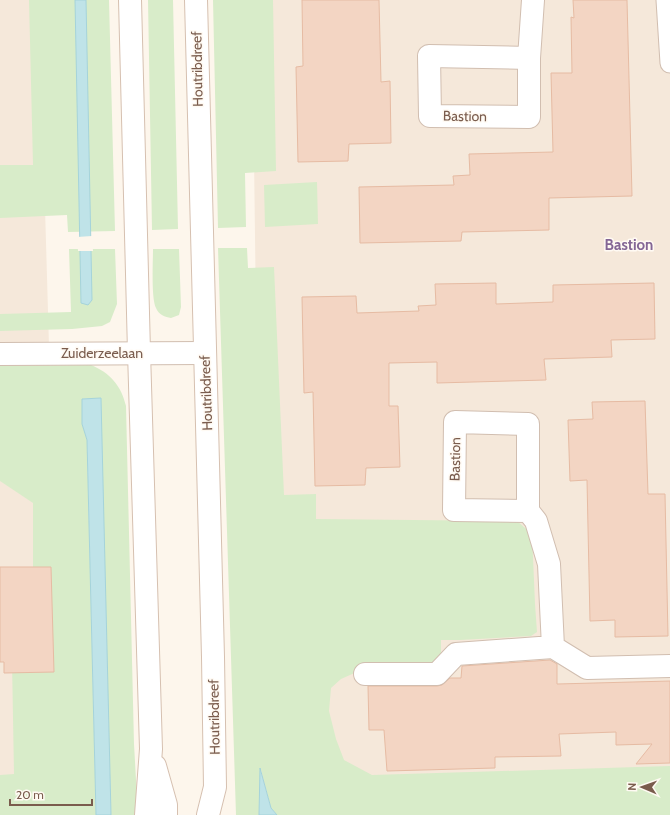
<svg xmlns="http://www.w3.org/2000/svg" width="670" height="815" viewBox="0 0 670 815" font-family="Cabin,sans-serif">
<rect width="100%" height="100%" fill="#fdf6ec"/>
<path fill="#f5e8da" d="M 0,0 L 39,0 L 62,796 L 0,797 Z
M 252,0 L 670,0 L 670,782 L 262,787 Z"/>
<path fill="#d8ecc9" d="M 29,0 L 109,0 L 115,231 L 68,232 L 67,215 L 0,218 L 0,165 L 33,165 Z
M 148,0 L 173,0 L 178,229 L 152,230 Z
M 213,0 L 273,0 L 276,171 L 245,173 L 246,227 L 218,228 Z
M 317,182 L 318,224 L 265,227 L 264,185 Z
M 218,248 L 247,248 L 248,268 L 274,267 L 284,495 L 316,494 L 316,519 L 517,521 L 532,534 L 535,604 L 537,632 L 531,636 L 460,640 L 441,640 L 441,666 L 368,667 L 341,679 L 331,688 L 329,711 L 336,739 L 344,760 L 372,775 L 670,766 L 670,815 L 277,815 L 271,808 L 261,770 L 259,815 L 236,815 Z
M 69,249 L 115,249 L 117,304 L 110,322 L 102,326 L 72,329 L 0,331 L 0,314 L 71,312 Z
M 153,249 L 179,249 L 181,307 L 179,315 L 171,318 C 165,317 159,315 156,308 C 151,298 153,262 153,249 Z
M 91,365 C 110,373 121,385 126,406 L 134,744 L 138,815 L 111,815 L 100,398 L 82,399 L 82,424 L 87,440 L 96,815 L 0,815 L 0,775 L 14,774 L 12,661 L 33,657 L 33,503 L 0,481 L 0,366 Z"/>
<path fill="#bfe3e8" stroke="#a5d3da" d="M 75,0 L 86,0 L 92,300 L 88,305 L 81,303 Z
M 101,398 L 111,815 L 96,815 L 87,440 L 82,424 L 82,399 Z
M 260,768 L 271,808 L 277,815 L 259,815 Z"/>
<path fill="#fdf6ec" d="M 92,236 L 93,251 L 78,251 L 77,237 Z"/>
<path fill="#f3d5c3" stroke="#e6bba3" d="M 302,0 L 379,0 L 381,82 L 390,81 L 391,143 L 349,144 L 348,161 L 298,162 L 296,67 L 303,66 Z
M 573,0 L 627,0 L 632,196 L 549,198 L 549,230 L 462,232 L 461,241 L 360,243 L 359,187 L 454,185 L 453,176 L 470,175 L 469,154 L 553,152 L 551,73 L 572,73 L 571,17 L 574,18 Z
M 496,283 L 496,304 L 553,302 L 553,285 L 654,283 L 655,339 L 611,340 L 612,357 L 544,359 L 546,380 L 437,383 L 437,362 L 389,363 L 389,406 L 398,406 L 400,467 L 366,468 L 365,485 L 315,486 L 313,392 L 304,393 L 302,297 L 356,296 L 357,313 L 419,311 L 418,306 L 436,305 L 435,284 Z
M 645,401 L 648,494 L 665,494 L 668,636 L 615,637 L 615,620 L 590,621 L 587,480 L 570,481 L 568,420 L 593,419 L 592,402 Z
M 0,567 L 51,567 L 54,672 L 4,673 L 4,662 L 0,662 Z
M 550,660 L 557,664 L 557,684 L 670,681 L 670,763 L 636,764 L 652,744 L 616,745 L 616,732 L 559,734 L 561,756 L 495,757 L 495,768 L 387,771 L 384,730 L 369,730 L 368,686 L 437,686 L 442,685 L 450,678 L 461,678 L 462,666 Z"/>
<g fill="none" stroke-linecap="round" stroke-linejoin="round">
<defs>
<path id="pedestrian" d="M 666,0 L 670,63"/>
<path id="minor" d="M 529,58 L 429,56 L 430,116 L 529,117 L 529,58 L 533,0
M 0,354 L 205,353
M 528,511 L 528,424 L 455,422 L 454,510 L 528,511 L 536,521 L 549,564 L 553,647
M 365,674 L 437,674 L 456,654 L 553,647 L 587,668 L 670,666"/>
<path id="secondary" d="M 130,0 L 139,352 L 151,749 L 146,815
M 196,0 L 213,657 L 215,787 L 208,815
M 155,766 L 166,805 L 166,815"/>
</defs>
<use href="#pedestrian" stroke="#d1beb0" stroke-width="21"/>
<use href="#minor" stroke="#d1beb0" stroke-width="24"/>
<use href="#secondary" stroke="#d6c0b0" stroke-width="24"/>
<use href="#pedestrian" stroke="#fff" stroke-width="19"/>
<use href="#minor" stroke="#fff" stroke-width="22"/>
<use href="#secondary" stroke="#fff" stroke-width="22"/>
</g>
<g text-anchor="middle" stroke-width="3" stroke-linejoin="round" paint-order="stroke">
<g font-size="14" fill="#7a5c4d" stroke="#fffaf3">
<text transform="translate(197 69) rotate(-91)" y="5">Houtribdreef</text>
<text transform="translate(465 116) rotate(1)" y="5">Bastion</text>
<text x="102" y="358">Zuiderzeelaan</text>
<text transform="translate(206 393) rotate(-92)" y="5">Houtribdreef</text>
<text transform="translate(455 459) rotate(-89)" y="5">Bastion</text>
<text transform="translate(214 717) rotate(-91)" y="5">Houtribdreef</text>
</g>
<g font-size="15" font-weight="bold" fill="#846695" stroke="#fffaf3">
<text x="629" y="250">Bastion</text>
</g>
</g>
<g transform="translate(642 787) rotate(272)" stroke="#fffaf3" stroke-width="3" paint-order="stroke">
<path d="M0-3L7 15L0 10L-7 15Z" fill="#7a5c4d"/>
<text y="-6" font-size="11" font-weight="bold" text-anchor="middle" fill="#7a5c4d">N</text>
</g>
<path d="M10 799v6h82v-6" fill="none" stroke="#7a5c4d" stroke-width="2"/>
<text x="16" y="799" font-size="12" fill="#7a5c4d" stroke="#fffaf3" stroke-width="3" paint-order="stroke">20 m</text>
</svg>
